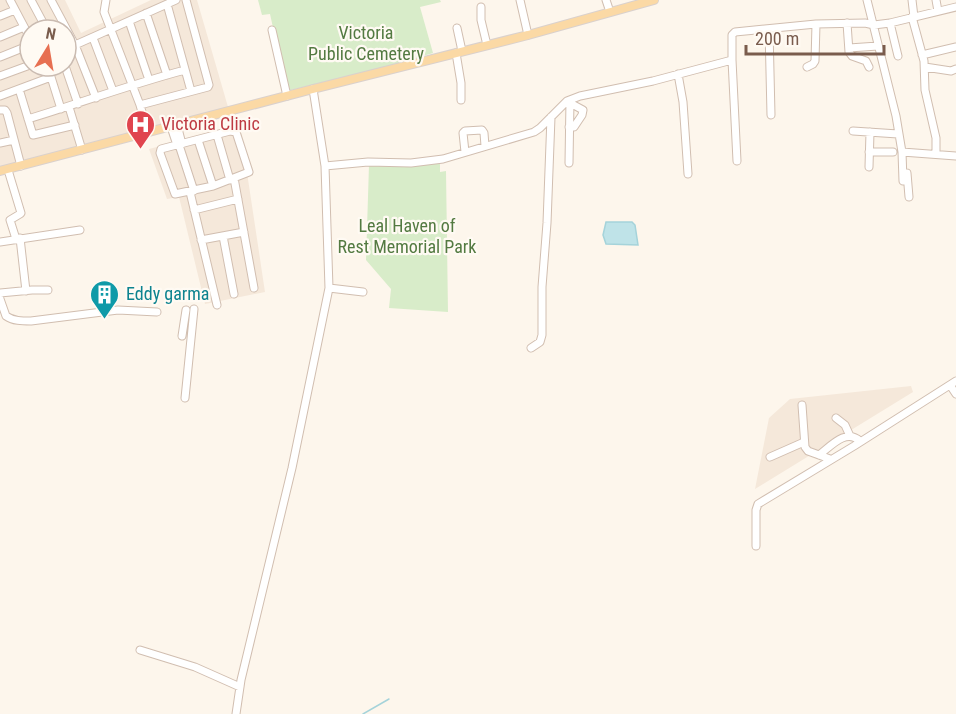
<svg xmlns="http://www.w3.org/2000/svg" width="956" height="714" viewBox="0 0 956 714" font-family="'Roboto Condensed',sans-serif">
<rect width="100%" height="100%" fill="#fdf6ec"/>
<path fill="#f5e8da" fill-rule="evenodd" d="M 0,0 L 65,0 L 81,33 L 151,0 L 197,0 L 228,107 L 0,167 ZM 30,30 L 66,30 L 66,66 L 30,66 Z
M 240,126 L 265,292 L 205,304 L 179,197 L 167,199 L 149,149 L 172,143 L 170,132 L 183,140 Z
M 911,386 L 913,392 L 755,489 L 769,418 L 790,399 Z"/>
<path fill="#d8ecc9" d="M 258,0 L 440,0 L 441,2 L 420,7 L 433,53 L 400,63 L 287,91 L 270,14 L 262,15 Z
M 440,161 L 440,172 L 446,171 L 448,312 L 389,308 L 391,289 L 366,260 L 369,165 Z"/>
<path fill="#bfe3e8" stroke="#a5d3da" stroke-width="1.5" d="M 606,222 L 632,222 L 635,225 L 638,245 L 606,244 L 603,235 Z"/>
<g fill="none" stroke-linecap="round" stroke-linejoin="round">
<path stroke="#a5d3da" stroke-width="1.5" d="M 363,714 L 389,699"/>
<defs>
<path id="minor" d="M 10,0 L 30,38
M 31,0 L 47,30
M 51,0 L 75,45 L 96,98
M 106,0 L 104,12 L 140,105 L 148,133
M 520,0 L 528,35
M 606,0 L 610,12
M 867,0 L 896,116 L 902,152 L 903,181
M 912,0 L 914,17
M 936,0 L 938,11
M 167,4 L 191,91
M 481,7 L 481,20 L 487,45
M 146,13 L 167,75
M 0,16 L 15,10
M 912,17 L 924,61 L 925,90 L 936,138 L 936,154
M 129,21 L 149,80
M 847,23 L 849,52 L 852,56 L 866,61 L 869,67
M 890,23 L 898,56
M 457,28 L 462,51
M 769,29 L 771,115
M 272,30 L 287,96
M 0,37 L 24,27
M 93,38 L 113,91
M 75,45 L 176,0
M 849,48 L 878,46
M 456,53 L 461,83 L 461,100
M 922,55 L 956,47
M 0,57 L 30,45
M 732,60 L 737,161
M 45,66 L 51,77 L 61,109
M 65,66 L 78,104
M 807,67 L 813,64 L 815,61 L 816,24
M 925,67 L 951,71 L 956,69
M 678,74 L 683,102 L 688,174
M 0,76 L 30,65
M 19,89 L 33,135 L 75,125
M 0,96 L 51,77
M 140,105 L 208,87 L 209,85 L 186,0
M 69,107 L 82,150
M 0,110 L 5,110 L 7,113 L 21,166
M 28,119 C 80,103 132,84 185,70
M 177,125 L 182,144
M 171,127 L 177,145
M 569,127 L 574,127 L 582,115 L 583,110 L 570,103
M 230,131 L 236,132 L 249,172 L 213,186 L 175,194 L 160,153 L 161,149 Z
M 853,131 L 898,134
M 217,135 L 230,180
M 198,140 L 213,186
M 0,143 L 14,140
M 179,145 L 194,191
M 465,152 L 463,133 L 465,131 L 482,130 L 484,133 L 485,146
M 869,152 L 893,152
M 902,152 L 956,156
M 569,163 L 570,100
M 325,166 L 368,162 L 411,163 L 443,159 L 534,132 L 540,128 L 567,101 L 580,96 L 653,81 L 732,60 L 732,35 L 735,32 L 816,24 L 865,23 L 874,25 L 890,23 L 956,7
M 869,167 L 870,132
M 8,170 L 21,213 L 20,214 L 10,220 L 16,239
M 907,173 L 909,197
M 234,178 L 254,288
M 190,192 L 217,305
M 194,210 L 238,199
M 223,236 L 234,294
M 20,238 L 26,291
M 201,240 L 244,232
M 0,242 L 80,230
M 329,288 L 363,292
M 0,293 L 32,290 L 48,290
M 0,299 L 6,316 C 13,321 22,321 31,321 L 118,310 L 157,312
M 182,336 L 186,310
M 531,348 L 540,342 L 542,335 L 542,287 L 547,223 L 551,117
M 950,385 L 956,394
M 185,398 L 194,309
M 802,405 L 805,447 L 808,451 L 830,459
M 836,418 L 845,425 L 850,436
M 819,455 C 831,446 846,428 860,441
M 770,457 L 804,442
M 756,546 L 756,510 L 758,504 L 854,446 L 956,381
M 140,650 L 195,667 L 240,687
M 236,714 L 241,680 L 292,468 L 329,288 L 325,166 L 313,89"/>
<path id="major" d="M 0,171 L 313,89 L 528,35 L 654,0"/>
</defs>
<use href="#minor" stroke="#d1beb0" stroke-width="9"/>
<use href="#major" stroke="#dad1cd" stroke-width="10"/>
<use href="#minor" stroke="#fff" stroke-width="7"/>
<use href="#major" stroke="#fbd9a5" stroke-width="8"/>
</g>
<defs>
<symbol id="hospital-pin" viewBox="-11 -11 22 30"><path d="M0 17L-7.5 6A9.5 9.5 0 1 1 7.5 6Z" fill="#e0444e" stroke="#fffaf3"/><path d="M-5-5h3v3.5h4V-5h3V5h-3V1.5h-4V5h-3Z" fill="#fff"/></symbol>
<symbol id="building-pin" viewBox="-11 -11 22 30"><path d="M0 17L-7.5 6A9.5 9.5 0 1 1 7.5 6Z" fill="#0f9aa8" stroke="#fffaf3"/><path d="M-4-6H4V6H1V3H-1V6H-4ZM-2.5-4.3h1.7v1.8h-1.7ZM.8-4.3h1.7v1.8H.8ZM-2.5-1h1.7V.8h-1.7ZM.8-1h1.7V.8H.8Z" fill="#fff"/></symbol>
</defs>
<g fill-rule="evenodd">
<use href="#hospital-pin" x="124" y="108" width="33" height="45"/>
<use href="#building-pin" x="88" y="278" width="33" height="45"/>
</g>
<g text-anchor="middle" stroke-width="4.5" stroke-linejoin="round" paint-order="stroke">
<g font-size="18" fill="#537a41" stroke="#fffaf3">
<text x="366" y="39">Victoria<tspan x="366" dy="21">Public Cemetery</tspan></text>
<text x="407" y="232">Leal Haven of<tspan x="407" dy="21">Rest Memorial Park</tspan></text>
</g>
<g font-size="18" fill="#be3a42" stroke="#fffaf3" text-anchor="start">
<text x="161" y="130">Victoria Clinic</text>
</g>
<g font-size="18" fill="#0d838f" stroke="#fffaf3" text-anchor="start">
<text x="126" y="300">Eddy garma</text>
</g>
</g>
<g transform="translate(48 48) rotate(11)"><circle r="28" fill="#fffaf3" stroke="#cabbb1" stroke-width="1.5"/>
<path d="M0-4.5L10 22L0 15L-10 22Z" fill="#e76f51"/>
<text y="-9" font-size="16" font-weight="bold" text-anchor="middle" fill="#7a5c4d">N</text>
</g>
<path d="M746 45v9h138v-9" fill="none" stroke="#7a5c4d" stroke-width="3"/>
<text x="755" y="45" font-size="18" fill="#7a5c4d" stroke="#fffaf3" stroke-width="4.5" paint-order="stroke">200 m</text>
</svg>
